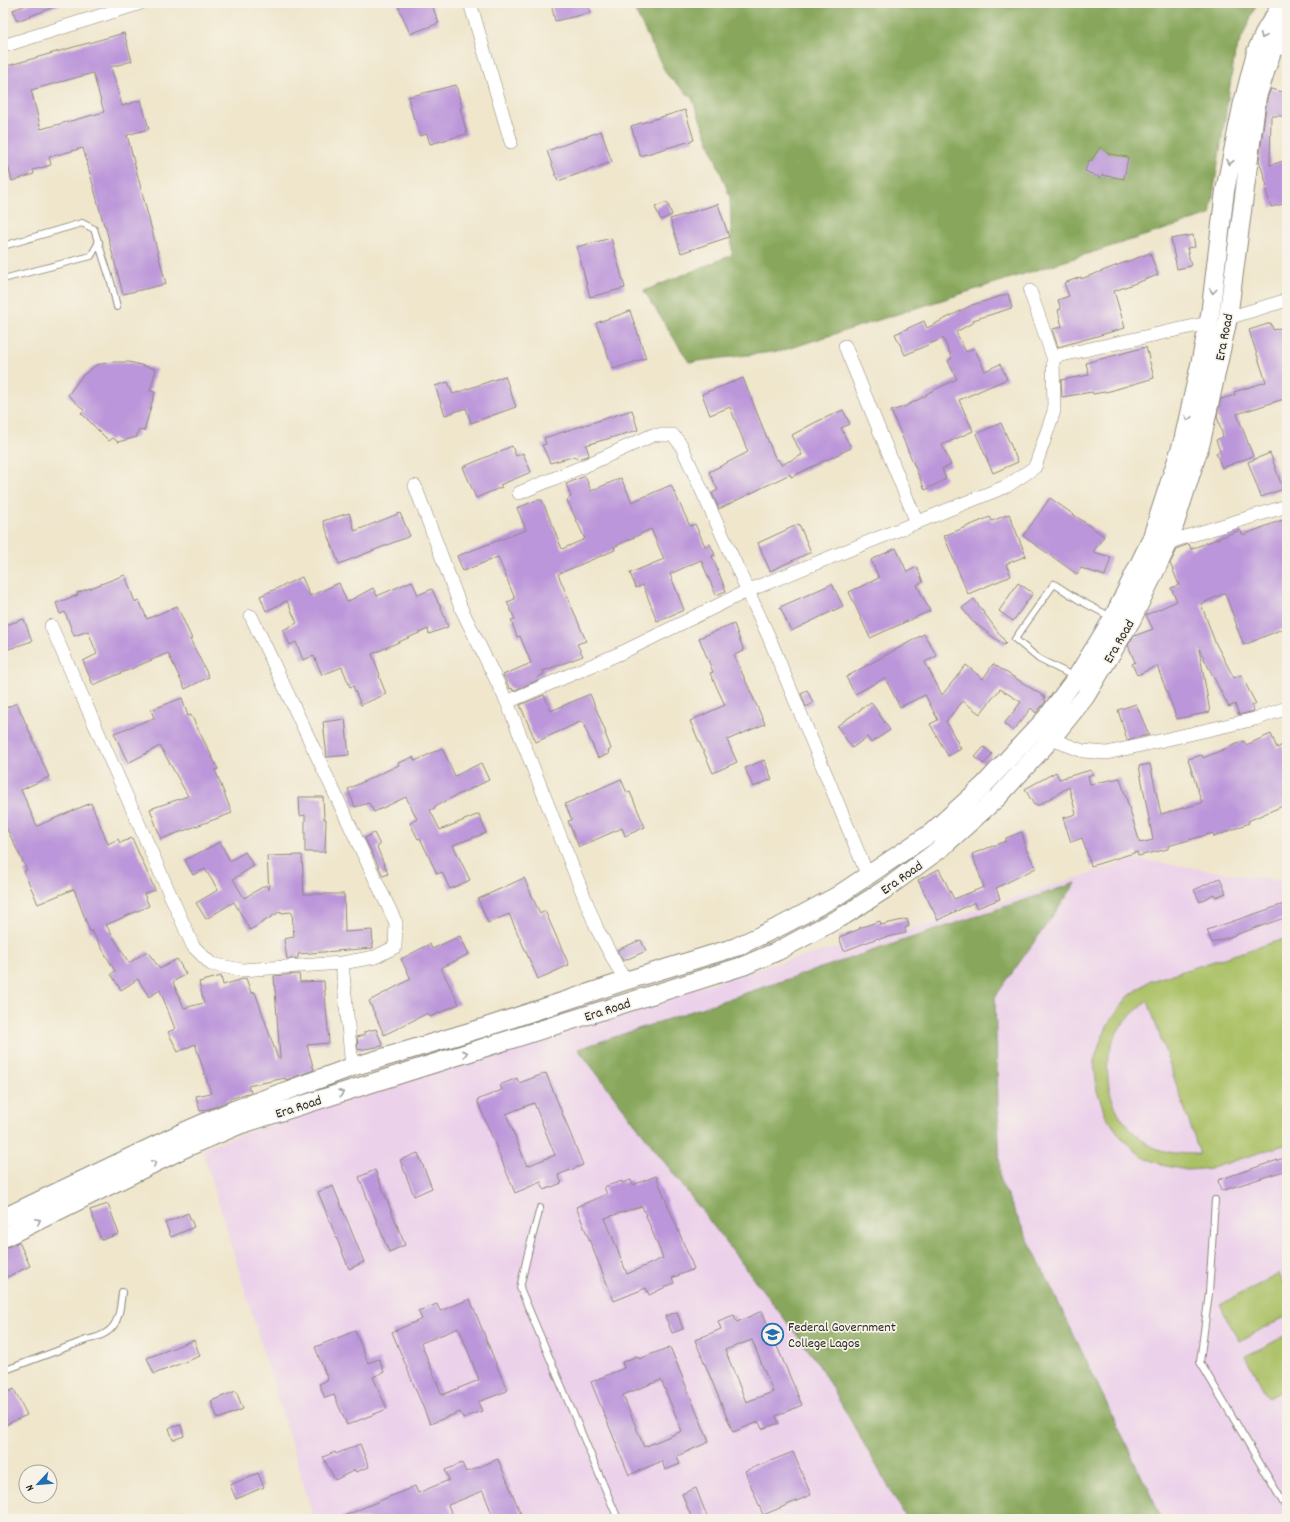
<svg xmlns="http://www.w3.org/2000/svg" width="1290" height="1522" viewBox="0 0 1290 1522" font-family="Dekko,sans-serif">
<rect width="100%" height="100%" fill="#f7f3e8"/>
<filter id="ink" filterUnits="userSpaceOnUse"><feTurbulence type="fractalNoise" baseFrequency=".025" numOctaves="2"/><feDisplacementMap in="SourceGraphic" scale="8" xChannelSelector="R" yChannelSelector="G"/><feConvolveMatrix kernelMatrix="1 2 1 2 8 2 1 2 1" color-interpolation-filters="sRGB"/></filter>
<filter id="wash" filterUnits="userSpaceOnUse"><feTurbulence type="fractalNoise" baseFrequency=".012" numOctaves="4" result="noise"/><feDisplacementMap in="SourceGraphic" scale="16" xChannelSelector="R" yChannelSelector="G"/><feGaussianBlur stdDeviation="0.9" result="paint"/><feColorMatrix in="noise" values="0 0 0 0 0 0 0 0 0 0 0 0 0 0 0 0 0 1.4 0 .05"/><feComposite in="paint" operator="in"/></filter>
<g filter="url(#wash)">
<rect width="100%" height="100%" fill="#efe6cc"/>
<path fill="#ecd1ea" d="M 1135,859 L 1287,882 L 1287,1519 L 314,1519 L 202,1148 L 339,1101 L 770,965 L 938,922 Z"/>
<path fill="#abc166" stroke="#6b7648" fill-rule="evenodd" d="M 1287,938 L 1287,1144 L 1212,1168 L 1187,1170 L 1162,1165 L 1140,1155 L 1121,1137 L 1106,1116 L 1097,1091 L 1094,1061 L 1101,1040 L 1111,1019 L 1128,997 L 1148,982 ZM 1148,1001 L 1200,1154 C 1186,1154 1171,1154 1158,1149 C 1147,1146 1132,1132 1125,1123 C 1104,1096 1101,1054 1121,1026 C 1129,1016 1138,1008 1148,1001 Z
M 1279,1274 L 1287,1290 L 1287,1316 L 1239,1341 L 1220,1305 Z
M 1287,1335 L 1287,1388 L 1268,1398 L 1246,1356 Z"/>
<path fill="#88a75b" stroke="#5a6943" d="M 631,3 L 1257,3 L 1235,53 L 1210,215 L 781,351 L 689,362 L 644,291 L 732,255 L 730,197 L 692,98 L 667,75 Z
M 1076,883 L 995,997 L 1000,1181 L 1162,1519 L 907,1519 L 816,1360 L 578,1049 Z"/>
<g id="blocks">
<path fill="#bc96da" fill-rule="evenodd" d="M 31,3 L 62,3 L 62,4 L 17,21 L 13,10 Z
M 397,3 L 431,3 L 439,23 L 410,34 Z
M 551,3 L 588,3 L 590,13 L 555,21 Z
M 124,33 L 132,61 L 111,67 L 122,106 L 141,100 L 149,129 L 127,135 L 166,284 L 123,294 L 105,225 L 104,225 L 83,148 L 49,157 L 51,165 L 33,170 L 34,174 L 12,181 L 8,166 L 3,168 L 3,67 ZM 93,73 L 104,112 L 41,129 L 31,90 Z
M 456,85 L 462,108 L 460,108 L 467,134 L 430,144 L 427,134 L 420,136 L 415,119 L 414,120 L 408,97 Z
M 1271,89 L 1287,93 L 1287,116 L 1271,116 L 1270,165 L 1287,160 L 1287,203 L 1271,207 L 1265,187 L 1267,186 L 1259,160 L 1267,99 Z
M 685,110 L 694,140 L 640,156 L 631,126 Z
M 601,131 L 612,162 L 558,181 L 547,151 Z
M 1100,147 L 1109,154 L 1128,157 L 1124,179 L 1102,175 L 1101,178 L 1085,171 L 1089,160 L 1091,161 Z
M 667,202 L 672,215 L 661,220 L 655,207 Z
M 718,204 L 729,237 L 681,253 L 670,219 Z
M 1193,235 L 1195,247 L 1187,248 L 1191,266 L 1177,269 L 1171,239 Z
M 611,238 L 625,288 L 590,297 L 577,247 Z
M 1150,253 L 1158,275 L 1114,291 L 1125,328 L 1058,347 L 1052,329 L 1062,327 L 1058,310 L 1061,309 L 1058,300 L 1069,296 L 1064,283 L 1081,277 L 1081,279 Z
M 1008,294 L 1012,308 L 973,320 L 974,322 L 956,332 L 966,352 L 974,348 L 985,371 L 1000,364 L 1007,379 L 959,400 L 973,431 L 942,445 L 951,465 L 942,469 L 946,479 L 925,490 L 891,411 L 904,407 L 927,395 L 926,394 L 957,379 L 948,361 L 952,358 L 943,338 L 905,355 L 895,334 L 924,321 L 927,328 L 972,305 Z
M 630,311 L 646,358 L 613,369 L 596,323 Z
M 1271,323 L 1273,330 L 1287,326 L 1287,398 L 1237,414 L 1253,456 L 1222,468 L 1216,453 L 1220,451 L 1216,440 L 1223,437 L 1217,416 L 1221,399 L 1235,395 L 1234,392 L 1266,382 L 1249,330 Z
M 1146,347 L 1154,378 L 1110,391 L 1093,394 L 1092,392 L 1062,397 L 1061,380 L 1089,375 L 1086,363 Z
M 113,362 L 129,362 L 156,369 L 150,391 L 155,392 L 144,431 L 138,430 L 137,437 L 118,442 L 113,438 L 109,441 L 81,413 L 84,410 L 68,395 L 82,376 L 96,365 Z
M 505,376 L 516,407 L 471,423 L 466,408 L 445,415 L 435,386 L 448,382 L 453,394 Z
M 743,378 L 771,448 L 776,460 L 778,459 L 781,465 L 802,455 L 792,435 L 816,422 L 843,410 L 850,424 L 841,428 L 851,448 L 791,477 L 790,474 L 719,509 L 712,493 L 718,490 L 709,472 L 748,452 L 730,407 L 710,415 L 702,394 Z
M 632,410 L 638,430 L 586,445 L 589,455 L 588,456 L 577,459 L 576,456 L 550,463 L 542,445 L 546,444 L 544,438 Z
M 1001,423 L 1018,462 L 993,473 L 976,434 Z
M 512,446 L 516,456 L 523,453 L 531,472 L 500,485 L 502,487 L 476,498 L 463,467 Z
M 1270,453 L 1283,489 L 1261,497 L 1248,462 Z
M 585,476 L 591,491 L 621,478 L 632,502 L 671,485 L 690,526 L 695,524 L 705,546 L 710,544 L 715,555 L 712,556 L 726,591 L 716,595 L 701,560 L 670,574 L 684,610 L 657,621 L 643,585 L 636,588 L 630,573 L 664,559 L 651,529 L 614,547 L 615,550 L 558,574 L 586,641 L 577,644 L 583,656 L 543,671 L 544,674 L 537,678 L 538,680 L 513,691 L 512,688 L 510,689 L 503,675 L 531,663 L 520,636 L 517,637 L 511,620 L 515,619 L 507,602 L 515,599 L 498,557 L 463,571 L 457,556 L 526,530 L 517,508 L 537,500 L 542,500 L 562,549 L 585,539 L 567,500 L 571,497 L 566,484 Z
M 1050,498 L 1104,536 L 1093,552 L 1111,557 L 1105,576 L 1081,568 L 1077,574 L 1023,536 Z
M 349,513 L 355,531 L 400,513 L 410,536 L 339,564 L 323,521 Z
M 1009,514 L 1026,556 L 1006,564 L 1011,576 L 968,594 L 944,536 L 990,517 L 992,521 Z
M 1282,520 L 1282,522 L 1287,520 L 1287,627 L 1244,645 L 1236,626 L 1237,626 L 1225,593 L 1201,604 L 1215,642 L 1234,678 L 1241,675 L 1256,704 L 1252,705 L 1254,711 L 1239,715 L 1235,704 L 1229,707 L 1199,649 L 1210,712 L 1177,719 L 1157,666 L 1137,675 L 1132,664 L 1135,662 L 1128,645 L 1134,636 L 1153,629 L 1146,615 L 1177,601 L 1171,588 L 1179,585 L 1170,563 L 1178,548 L 1189,544 L 1191,549 L 1240,530 L 1243,535 Z
M 799,524 L 811,552 L 770,571 L 758,543 Z
M 896,548 L 907,572 L 917,567 L 923,582 L 917,585 L 930,611 L 870,638 L 849,592 L 879,578 L 871,560 Z
M 125,575 L 135,602 L 139,600 L 147,619 L 177,606 L 192,639 L 190,639 L 209,677 L 185,689 L 168,653 L 93,685 L 83,661 L 97,654 L 88,631 L 74,636 L 65,612 L 60,614 L 56,603 L 78,595 L 77,593 Z
M 302,577 L 310,596 L 339,583 L 347,602 L 373,588 L 377,596 L 412,581 L 418,595 L 432,589 L 439,605 L 440,605 L 448,627 L 429,634 L 428,629 L 372,654 L 380,675 L 379,676 L 386,694 L 361,705 L 353,686 L 350,687 L 342,667 L 322,675 L 314,656 L 303,660 L 296,642 L 290,645 L 283,630 L 297,623 L 287,601 L 266,611 L 260,596 Z
M 1018,583 L 1033,593 L 1013,621 L 999,611 Z
M 832,584 L 843,606 L 791,631 L 780,607 Z
M 974,599 L 1006,643 L 1004,645 L 972,621 L 962,608 Z
M 24,619 L 32,641 L 3,651 L 3,626 Z
M 734,624 L 744,651 L 734,655 L 765,724 L 727,740 L 737,762 L 713,773 L 690,721 L 725,705 L 710,673 L 713,672 L 699,638 Z
M 924,634 L 937,656 L 925,662 L 942,695 L 966,665 L 983,679 L 993,664 L 1045,697 L 1044,699 L 1046,701 L 1036,713 L 1031,708 L 1013,731 L 1004,724 L 1021,702 L 1000,689 L 980,714 L 963,701 L 946,721 L 961,749 L 948,756 L 930,724 L 938,720 L 925,695 L 900,707 L 885,678 L 855,694 L 846,677 Z
M 807,690 L 813,703 L 806,707 L 801,693 Z
M 590,694 L 606,733 L 605,733 L 611,749 L 608,751 L 609,754 L 598,758 L 582,721 L 536,742 L 520,705 L 544,695 L 551,711 Z
M 182,698 L 188,716 L 191,715 L 218,769 L 215,770 L 232,813 L 161,839 L 150,809 L 188,796 L 160,746 L 128,763 L 114,733 L 154,718 L 151,710 Z
M 871,702 L 890,730 L 871,743 L 867,737 L 852,748 L 837,726 Z
M 17,703 L 49,777 L 21,790 L 37,826 L 91,803 L 108,844 L 118,839 L 120,843 L 132,838 L 155,890 L 144,894 L 149,906 L 106,925 L 129,963 L 147,951 L 160,969 L 177,959 L 186,974 L 173,982 L 184,1008 L 204,1003 L 199,982 L 221,976 L 223,985 L 246,978 L 251,993 L 255,992 L 278,1059 L 280,1058 L 274,976 L 299,974 L 300,982 L 324,981 L 329,1043 L 307,1045 L 314,1070 L 286,1080 L 285,1078 L 248,1086 L 251,1092 L 229,1099 L 230,1100 L 212,1108 L 200,1111 L 196,1096 L 211,1093 L 195,1044 L 178,1052 L 168,1032 L 175,1029 L 160,990 L 149,997 L 138,979 L 121,990 L 111,974 L 115,971 L 92,931 L 90,932 L 74,889 L 38,904 L 24,871 L 27,870 L 3,821 L 3,709 Z
M 1136,704 L 1149,735 L 1127,740 L 1118,710 Z
M 345,719 L 349,755 L 327,757 L 323,722 Z
M 1271,734 L 1277,748 L 1282,745 L 1287,758 L 1287,804 L 1248,821 L 1249,823 L 1214,837 L 1213,833 L 1168,846 L 1168,849 L 1138,856 L 1137,852 L 1091,866 L 1082,838 L 1071,842 L 1063,818 L 1076,814 L 1069,787 L 1039,805 L 1034,805 L 1025,789 L 1056,772 L 1059,779 L 1091,770 L 1093,774 L 1088,776 L 1090,784 L 1120,778 L 1140,843 L 1153,840 L 1139,766 L 1150,764 L 1161,814 L 1202,803 L 1188,759 L 1202,755 L 1203,758 L 1244,741 L 1246,745 Z
M 984,747 L 992,754 L 984,764 L 975,757 Z
M 442,748 L 455,776 L 481,763 L 489,780 L 435,806 L 435,808 L 430,810 L 440,830 L 479,814 L 486,833 L 453,845 L 470,880 L 450,889 L 442,872 L 437,874 L 420,838 L 418,839 L 410,823 L 417,819 L 406,797 L 374,812 L 369,803 L 355,807 L 348,789 L 399,765 L 398,763 L 413,757 L 415,761 Z
M 764,760 L 772,779 L 753,787 L 745,768 Z
M 621,779 L 627,793 L 630,792 L 645,827 L 625,836 L 622,828 L 579,847 L 568,821 L 572,820 L 565,804 Z
M 299,797 L 323,797 L 324,819 L 326,819 L 325,852 L 305,852 L 305,815 L 300,816 Z
M 1022,832 L 1026,849 L 1036,868 L 996,888 L 1000,899 L 977,908 L 975,902 L 938,920 L 918,880 L 939,869 L 954,899 L 984,887 L 972,854 L 1006,841 L 1006,838 Z
M 374,833 L 380,845 L 377,847 L 388,874 L 383,876 L 365,838 Z
M 220,842 L 230,861 L 245,852 L 254,866 L 233,879 L 244,898 L 266,885 L 269,890 L 267,856 L 302,855 L 304,894 L 344,894 L 345,932 L 372,930 L 373,948 L 298,954 L 298,958 L 287,959 L 284,939 L 294,937 L 292,912 L 281,913 L 281,911 L 250,930 L 234,902 L 206,919 L 196,903 L 218,890 L 205,869 L 193,875 L 185,860 Z
M 524,878 L 540,914 L 545,911 L 569,965 L 538,979 L 509,914 L 488,923 L 478,899 Z
M 1220,878 L 1226,893 L 1216,897 L 1214,894 L 1200,902 L 1194,890 Z
M 1287,903 L 1287,917 L 1212,943 L 1207,930 Z
M 907,919 L 909,926 L 905,928 L 906,933 L 879,939 L 878,938 L 844,951 L 839,937 L 860,929 L 859,928 L 880,921 L 881,925 Z
M 460,936 L 469,954 L 441,968 L 459,1004 L 430,1017 L 428,1013 L 384,1035 L 369,1001 L 411,979 L 401,959 L 430,944 L 432,949 Z
M 641,940 L 646,951 L 623,961 L 617,950 Z
M 376,1029 L 383,1046 L 358,1050 L 357,1037 L 364,1035 L 364,1032 Z
M 546,1073 L 583,1165 L 558,1175 L 562,1183 L 544,1190 L 541,1182 L 515,1193 L 477,1100 L 502,1090 L 500,1085 L 517,1078 L 519,1083 ZM 534,1103 L 555,1155 L 527,1166 L 506,1114 Z
M 418,1153 L 432,1188 L 414,1196 L 400,1160 Z
M 1287,1157 L 1287,1170 L 1221,1191 L 1218,1180 Z
M 375,1170 L 405,1245 L 389,1252 L 359,1177 Z
M 656,1176 L 694,1269 L 672,1278 L 674,1283 L 649,1295 L 646,1288 L 614,1301 L 576,1207 L 607,1194 L 604,1187 L 622,1181 L 622,1183 L 631,1180 L 633,1185 ZM 642,1206 L 663,1258 L 627,1274 L 605,1218 Z
M 333,1186 L 364,1262 L 349,1269 L 318,1192 Z
M 108,1204 L 119,1234 L 101,1240 L 90,1210 Z
M 188,1213 L 194,1227 L 171,1237 L 165,1223 Z
M 19,1242 L 30,1266 L 3,1279 L 3,1249 Z
M 470,1299 L 507,1391 L 478,1402 L 482,1411 L 463,1418 L 460,1412 L 430,1424 L 392,1332 L 422,1319 L 418,1311 L 437,1304 L 440,1311 ZM 459,1328 L 479,1380 L 442,1395 L 421,1343 Z
M 762,1311 L 802,1405 L 776,1416 L 779,1423 L 762,1429 L 759,1422 L 733,1432 L 695,1340 L 721,1329 L 718,1321 L 734,1315 L 737,1322 ZM 752,1340 L 773,1392 L 746,1402 L 725,1350 Z
M 677,1312 L 683,1329 L 672,1333 L 665,1316 Z
M 355,1331 L 368,1363 L 379,1359 L 384,1372 L 373,1377 L 387,1409 L 347,1425 L 334,1395 L 325,1398 L 319,1384 L 328,1380 L 315,1347 Z
M 194,1340 L 200,1356 L 154,1374 L 147,1358 Z
M 670,1347 L 709,1442 L 677,1456 L 680,1464 L 665,1470 L 662,1461 L 629,1475 L 591,1382 L 624,1368 L 622,1362 L 638,1356 L 639,1359 ZM 661,1380 L 682,1431 L 644,1447 L 623,1395 Z
M 14,1389 L 27,1415 L 3,1426 L 3,1395 Z
M 236,1391 L 243,1409 L 218,1419 L 211,1401 Z
M 181,1425 L 184,1436 L 173,1440 L 169,1428 Z
M 360,1444 L 369,1467 L 356,1472 L 355,1470 L 335,1480 L 323,1457 L 335,1452 L 336,1454 Z
M 793,1452 L 811,1495 L 763,1515 L 745,1471 Z
M 498,1459 L 523,1519 L 494,1519 L 483,1491 L 448,1505 L 454,1519 L 337,1519 L 415,1486 L 418,1493 L 449,1480 L 445,1470 L 462,1463 L 466,1472 Z
M 258,1473 L 264,1487 L 236,1499 L 230,1485 Z
M 696,1488 L 708,1519 L 692,1519 L 682,1494 Z"/>
</g>
</g>
<g filter="url(#ink)">
<use href="#blocks" fill-opacity="0" stroke="#8d887c" stroke-width="1"/>
<g fill="none" stroke-linecap="round" stroke-linejoin="round">
<defs>
<path id="service" d="M 3,246 L 82,223 L 94,229 L 111,282 L 117,307
M 3,279 L 91,256 L 99,242
M 1075,677 L 1039,659 L 1015,639 L 1054,584 L 1079,600 L 1111,617
M 1215,1200 L 1209,1293 L 1200,1362 L 1287,1509
M 540,1208 L 528,1253 L 520,1288 L 618,1519
M 3,1371 L 86,1340 C 117,1334 119,1320 122,1292"/>
<path id="minor" d="M 470,3 L 511,142
M 1274,45 L 1287,50
M 3,46 L 141,3
M 1030,291 L 1053,357
M 1228,318 L 1287,300
M 845,346 L 917,523
M 415,486 L 461,608 L 507,702 L 597,929 L 625,981
M 519,493 L 589,464 L 653,435 L 673,435 L 681,445 L 768,635 L 868,876
M 1169,542 L 1287,506
M 51,626 L 193,946 L 211,964 L 242,970 L 342,963 L 375,957 L 395,947 L 396,923 L 251,616
M 507,702 L 623,652 L 747,591 L 1007,486 L 1035,467 L 1054,411 L 1053,357 L 1208,323
M 1051,739 L 1083,751 L 1107,753 L 1255,719 L 1287,708
M 342,963 L 352,1067"/>
<path id="secondary" d="M 3,1218 L 181,1133 L 234,1110 L 352,1067 L 486,1027 L 625,981 L 736,947 L 783,925 L 837,896 L 931,833 L 983,786 L 1047,717 L 1076,678 L 1113,618 L 1151,540 L 1183,441 L 1201,360 L 1210,315 L 1225,191 L 1242,107 L 1256,52 L 1267,28 L 1283,3
M 3,1238 L 185,1148 L 239,1125 L 743,966 L 778,951 L 845,915 L 884,890 L 940,849 L 998,797 L 1051,739 L 1085,697 L 1132,619 L 1169,542 L 1201,442 L 1228,318 L 1257,97 L 1274,45 L 1287,22"/>
</defs>
<use href="#service" stroke="#8d887c" stroke-width="8"/>
<use href="#minor" stroke="#8d887c" stroke-width="14"/>
<use href="#secondary" stroke="#8d887c" stroke-width="20"/>
<use href="#service" stroke="#fff" stroke-width="6"/>
<use href="#minor" stroke="#fff" stroke-width="13"/>
<use href="#secondary" stroke="#fff" stroke-width="18"/>
</g>
<defs><path id="oneway-chevron" d="M-2-3.5L2.5 0L-2 3.5" fill="none" stroke-width="1.6" stroke-linecap="round" stroke-linejoin="round"/></defs>
<g stroke="#a0a0a0">
<use href="#oneway-chevron" transform="translate(1263 36) rotate(115)"/>
<use href="#oneway-chevron" transform="translate(1230 162) rotate(101)"/>
<use href="#oneway-chevron" transform="translate(1213 291) rotate(97)"/>
<use href="#oneway-chevron" transform="translate(1188 418) rotate(103)"/>
<use href="#oneway-chevron" transform="translate(465 1053) rotate(-18)"/>
<use href="#oneway-chevron" transform="translate(341 1093) rotate(-18)"/>
<use href="#oneway-chevron" transform="translate(154 1163) rotate(-26)"/>
<use href="#oneway-chevron" transform="translate(38 1221) rotate(-26)"/>
</g>
</g>
<defs>
<symbol id="school-ring" viewBox="-11 -11 22 22"><circle r="9.5" fill="#f7f3e8" stroke="#1f6fb2" stroke-width="1.5"/><path d="M0-5L7-2L0 1L-7-2ZM-4 1L0 2.5L4 1V4Q0 6-4 4Z" fill="#1f6fb2"/></symbol>
</defs>
<g fill-rule="evenodd">
<use href="#school-ring" x="760" y="1322" width="25" height="25"/>
</g>
<g text-anchor="middle" stroke-width="3.5" stroke-linejoin="round" paint-order="stroke">
<g font-size="14" fill="#2b2b2b" stroke="#f7f3e8">
<text transform="translate(1223 337) rotate(-79)" y="5">Era Road</text>
<text transform="translate(1118 641) rotate(-60)" y="5">Era Road</text>
<text transform="translate(901 877) rotate(-35)" y="5">Era Road</text>
<text transform="translate(607 1009) rotate(-18)" y="5">Era Road</text>
<text transform="translate(298 1106) rotate(-18)" y="5">Era Road</text>
</g>
<g font-size="14" fill="#2b2b2b" stroke="#f7f3e8" text-anchor="start">
<text x="788" y="1331">Federal Government<tspan x="788" dy="16">College Lagos</tspan></text>
</g>
</g>
<rect width="1290" height="1522" fill="none" stroke="#f7f3e8" stroke-width="16"/>
<g transform="translate(38 1484) rotate(244)"><circle r="19" fill="#f7f3e8" stroke="#a5a39c"/>
<path d="M0-3L7 15L0 10L-7 15Z" fill="#1f6fb2"/>
<text y="-6" font-size="11" font-weight="bold" text-anchor="middle" fill="#2b2b2b">N</text>
</g>
</svg>
